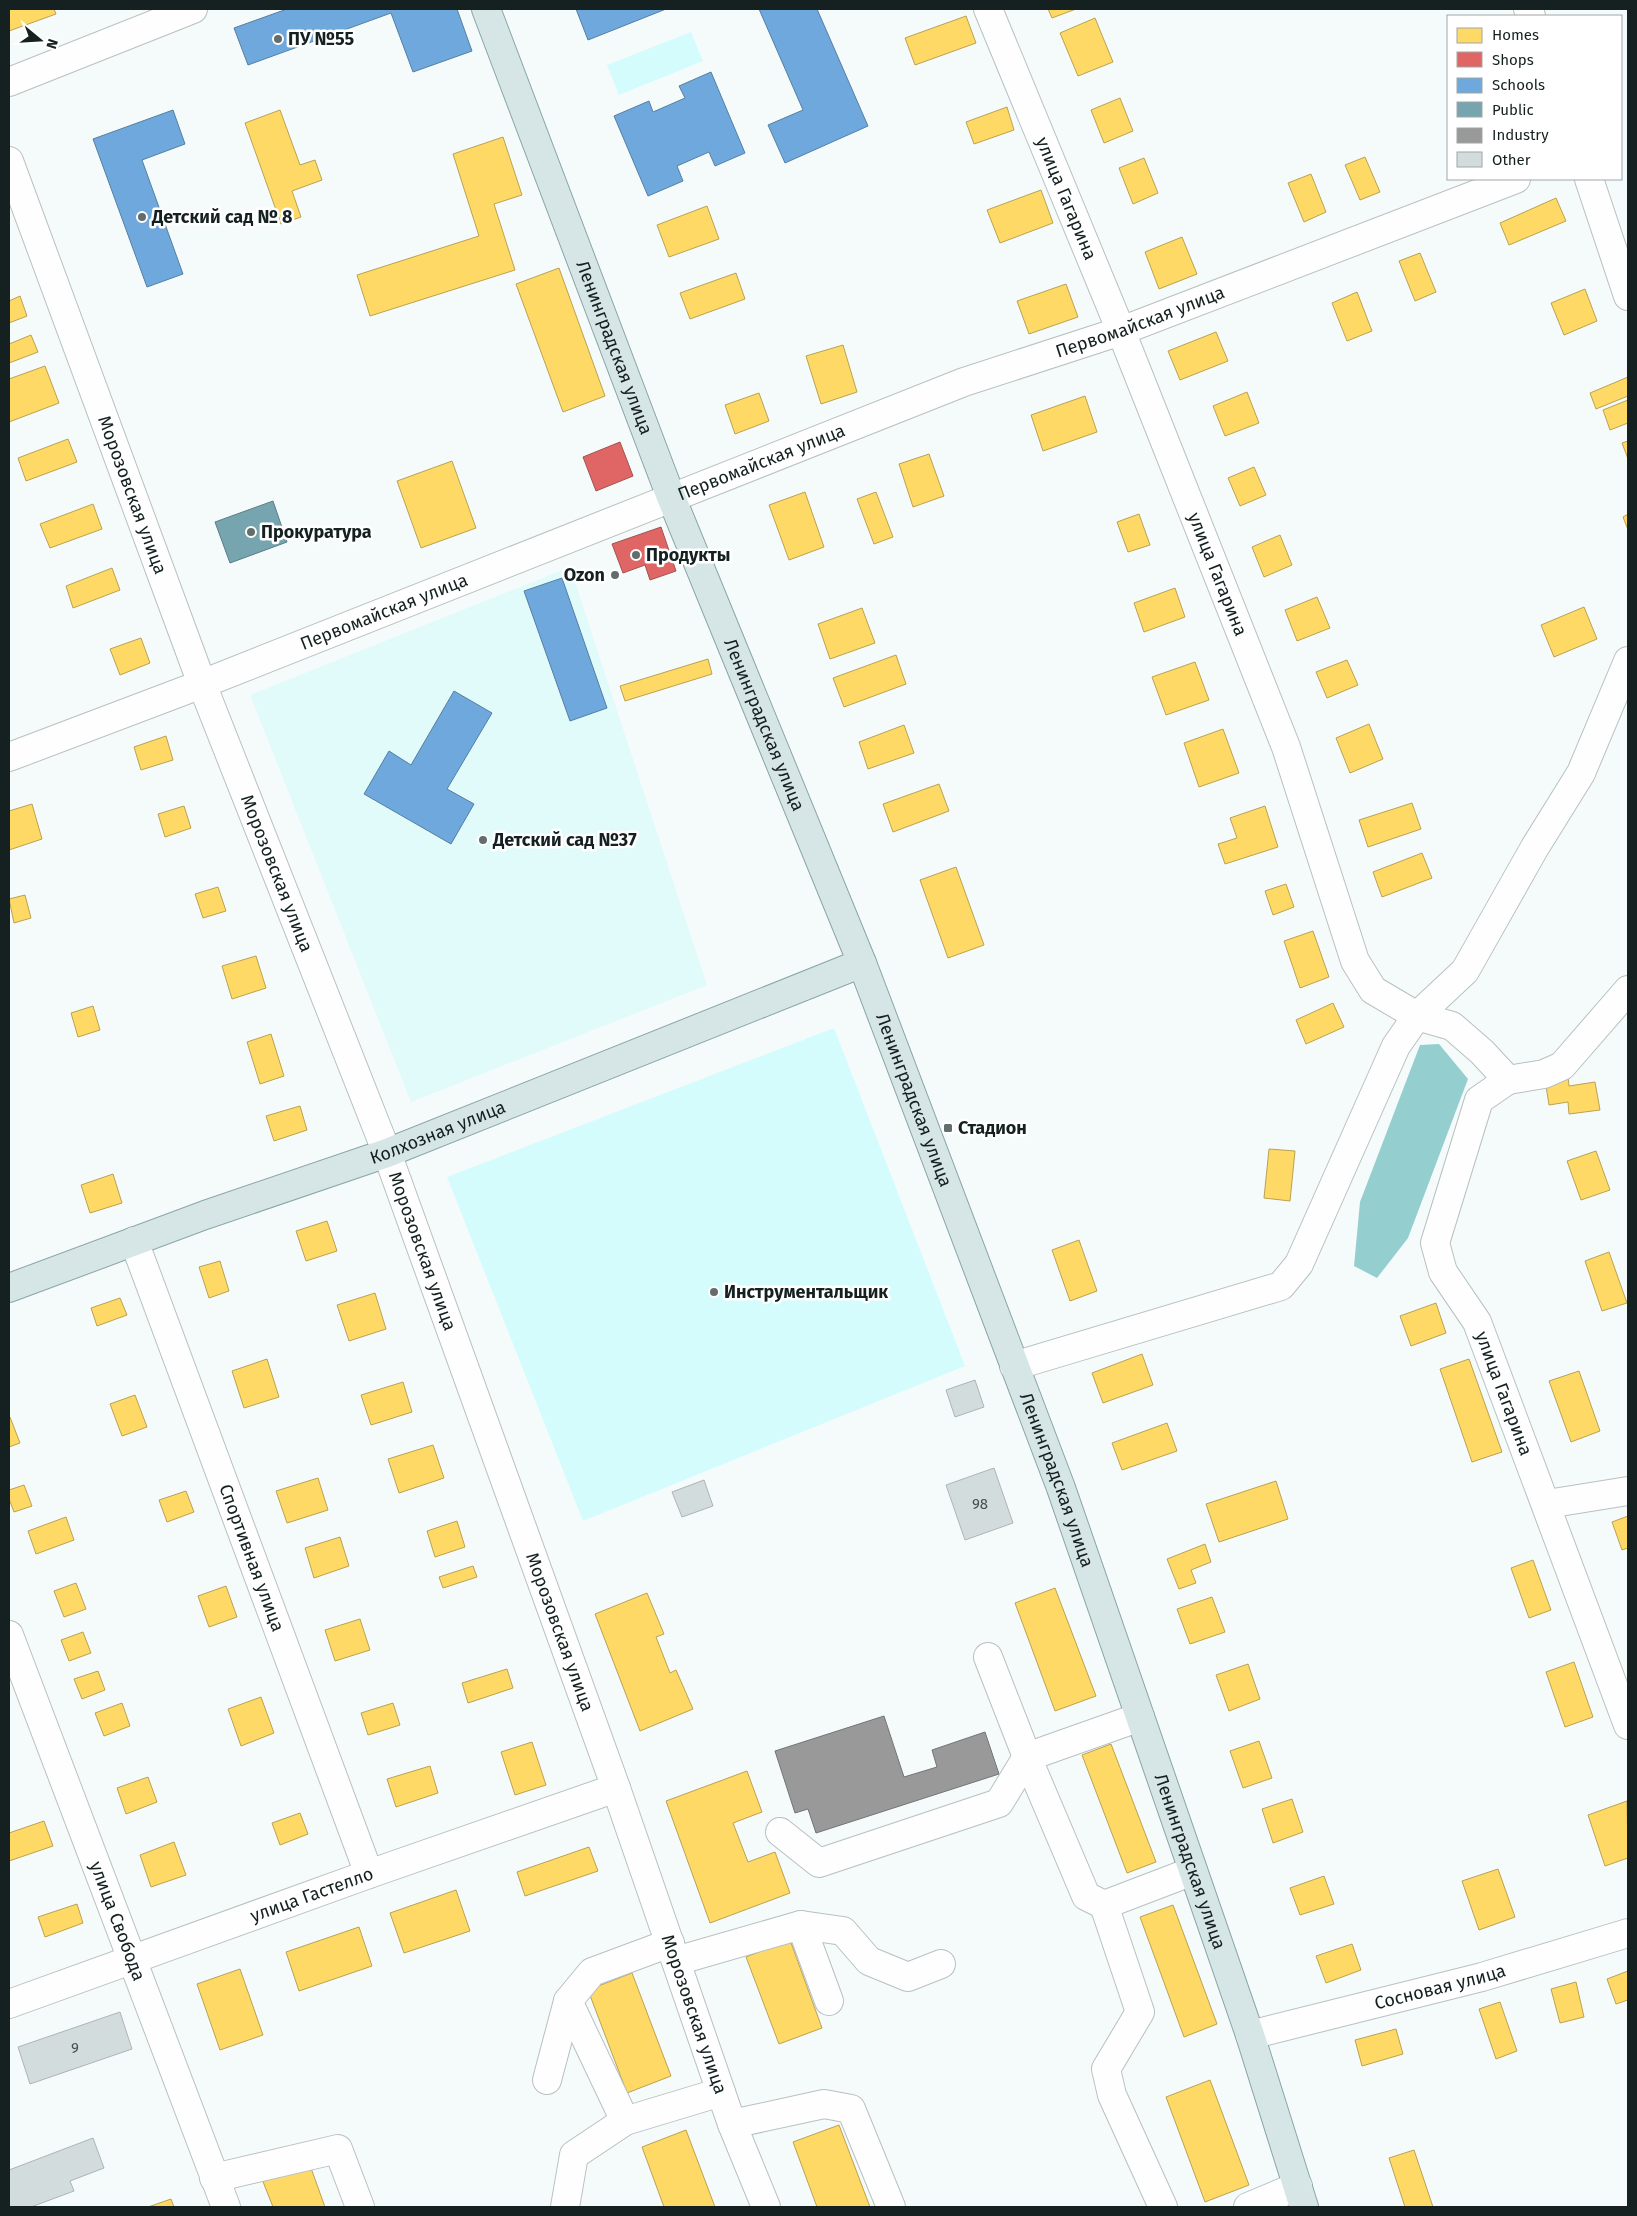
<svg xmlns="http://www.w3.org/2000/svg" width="1637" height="2216" viewBox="0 0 1637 2216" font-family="'Fira Sans',sans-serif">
<rect width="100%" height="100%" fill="#f5fbfb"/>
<path fill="#e1fafa" d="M 570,567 L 707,985 L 411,1102 L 250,695 Z"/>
<path fill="#d4fcfc" d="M 691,32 L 703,61 L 619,95 L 607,65 Z
M 834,1028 L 965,1366 L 583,1521 L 447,1177 Z"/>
<path fill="#94cece" d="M 1439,1044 L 1468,1079 L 1408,1238 L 1377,1278 L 1354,1266 L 1360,1202 L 1420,1045 Z"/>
<path fill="#ffd966" stroke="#b9a251" d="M 9,9 L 54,9 L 56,14 L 9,31 Z
M 1048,9 L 1076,9 L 1052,18 Z
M 966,16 L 976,43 L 915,65 L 905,38 Z
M 1095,18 L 1113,62 L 1078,76 L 1060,33 Z
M 1120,98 L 1133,131 L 1104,143 L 1091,110 Z
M 1007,107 L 1014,130 L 974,144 L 966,122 Z
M 280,110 L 300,165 L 315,160 L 322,180 L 292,191 L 301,217 L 281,224 L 245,123 Z
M 503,137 L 522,195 L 494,204 L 515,270 L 370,316 L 357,275 L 479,236 L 453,154 Z
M 1365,157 L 1380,192 L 1360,200 L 1345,165 Z
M 1144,158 L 1158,193 L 1133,204 L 1119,168 Z
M 1311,174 L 1326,212 L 1304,222 L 1288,183 Z
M 1041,190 L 1053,223 L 1000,243 L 987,210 Z
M 1556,198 L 1566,221 L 1509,245 L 1500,223 Z
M 707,206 L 719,239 L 669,257 L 657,225 Z
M 1182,237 L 1197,274 L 1159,289 L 1145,252 Z
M 1420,253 L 1436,292 L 1415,301 L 1399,261 Z
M 559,268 L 605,396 L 563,412 L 516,284 Z
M 736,273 L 745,299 L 690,319 L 680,293 Z
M 1066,284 L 1078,317 L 1029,334 L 1017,301 Z
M 1585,289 L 1597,321 L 1564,335 L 1551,303 Z
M 1357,292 L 1372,331 L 1347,341 L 1332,303 Z
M 20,296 L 27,316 L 9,323 L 9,301 Z
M 1216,332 L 1228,361 L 1180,380 L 1168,351 Z
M 31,335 L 38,352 L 9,363 L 9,344 Z
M 843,345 L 857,392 L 821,404 L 806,356 Z
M 45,366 L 59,403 L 9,422 L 9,379 Z
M 1628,377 L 1628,396 L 1596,409 L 1590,393 Z
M 1247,392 L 1259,423 L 1225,436 L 1213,406 Z
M 759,393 L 769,421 L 735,434 L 725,405 Z
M 1085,396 L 1097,432 L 1043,451 L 1031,415 Z
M 1628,400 L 1628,423 L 1610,430 L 1603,410 Z
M 68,439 L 77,462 L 26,481 L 18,458 Z
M 1628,441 L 1628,459 L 1622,443 Z
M 929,454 L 944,496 L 913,507 L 899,464 Z
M 452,461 L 476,528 L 421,548 L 397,481 Z
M 1254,467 L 1266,495 L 1240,506 L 1228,478 Z
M 805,492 L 824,547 L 789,560 L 769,505 Z
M 876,492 L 893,537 L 874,544 L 857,499 Z
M 93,504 L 102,529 L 50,548 L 40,524 Z
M 1139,514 L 1150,545 L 1128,552 L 1117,522 Z
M 1628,514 L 1628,530 L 1623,517 Z
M 1280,535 L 1292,565 L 1264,577 L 1252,547 Z
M 112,568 L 120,590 L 73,608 L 66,586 Z
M 1175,588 L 1185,617 L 1144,632 L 1134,603 Z
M 1317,597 L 1330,628 L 1297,641 L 1285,610 Z
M 1584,607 L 1597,639 L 1554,657 L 1541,625 Z
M 862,608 L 875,643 L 830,659 L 818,624 Z
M 141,638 L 150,663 L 120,675 L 110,649 Z
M 896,655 L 906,684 L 844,707 L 833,678 Z
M 708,659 L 712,674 L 625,701 L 620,686 Z
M 1347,660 L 1358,685 L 1327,698 L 1316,672 Z
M 1195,662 L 1209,700 L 1166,715 L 1152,677 Z
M 1369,724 L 1383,759 L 1350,773 L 1336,738 Z
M 904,725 L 914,753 L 868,769 L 859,742 Z
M 1223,729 L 1239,773 L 1199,787 L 1184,743 Z
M 166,736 L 173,760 L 141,770 L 134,747 Z
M 939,784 L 949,811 L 893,832 L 883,804 Z
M 1412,803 L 1421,829 L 1368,847 L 1359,820 Z
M 32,804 L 42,839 L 9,850 L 9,811 Z
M 184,806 L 191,828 L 165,837 L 158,814 Z
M 1265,806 L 1278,847 L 1225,864 L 1218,844 L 1237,838 L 1230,818 Z
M 1422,853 L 1432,878 L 1382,897 L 1373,872 Z
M 956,867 L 984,945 L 948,958 L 920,880 Z
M 1286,884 L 1294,907 L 1273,915 L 1265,891 Z
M 218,887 L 226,911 L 203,918 L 195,894 Z
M 25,895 L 31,918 L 14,923 L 9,899 Z
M 1313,931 L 1329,977 L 1300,988 L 1284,941 Z
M 256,956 L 266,988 L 232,999 L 222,966 Z
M 1333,1003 L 1344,1027 L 1306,1044 L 1296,1020 Z
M 93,1006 L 100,1030 L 78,1037 L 71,1013 Z
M 271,1034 L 284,1076 L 260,1084 L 247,1042 Z
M 1568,1076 L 1569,1086 L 1595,1082 L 1600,1110 L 1569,1114 L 1568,1102 L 1549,1105 L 1545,1080 Z
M 300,1106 L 307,1130 L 274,1141 L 266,1116 Z
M 1269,1149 L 1295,1151 L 1290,1201 L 1264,1198 Z
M 1596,1151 L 1610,1190 L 1581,1200 L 1567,1161 Z
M 113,1174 L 122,1203 L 90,1213 L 81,1185 Z
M 327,1221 L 337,1251 L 306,1261 L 296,1231 Z
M 1079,1240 L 1097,1291 L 1070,1301 L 1052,1250 Z
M 1609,1252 L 1627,1303 L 1602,1311 L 1585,1261 Z
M 220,1261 L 229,1291 L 209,1298 L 199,1267 Z
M 375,1293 L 386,1329 L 349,1341 L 337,1305 Z
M 120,1298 L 127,1315 L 97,1326 L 91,1308 Z
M 1436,1303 L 1446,1333 L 1411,1346 L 1400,1316 Z
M 1142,1354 L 1153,1385 L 1103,1403 L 1092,1373 Z
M 267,1359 L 279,1397 L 244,1408 L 232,1371 Z
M 1469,1359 L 1502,1452 L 1472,1462 L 1440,1369 Z
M 1579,1371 L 1600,1431 L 1571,1442 L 1549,1381 Z
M 403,1382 L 412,1412 L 371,1425 L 361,1395 Z
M 135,1395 L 147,1427 L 122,1436 L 110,1404 Z
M 10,1417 L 20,1443 L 9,1447 L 9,1418 Z
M 1167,1423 L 1177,1451 L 1122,1470 L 1112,1443 Z
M 433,1445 L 444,1478 L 399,1493 L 388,1459 Z
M 318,1478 L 328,1510 L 287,1523 L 276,1491 Z
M 1276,1481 L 1288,1519 L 1219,1542 L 1206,1504 Z
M 24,1485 L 32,1506 L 14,1512 L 9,1499 L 9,1490 Z
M 186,1491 L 194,1512 L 167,1522 L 159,1500 Z
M 1628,1516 L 1628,1548 L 1622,1550 L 1612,1522 Z
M 66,1517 L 74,1540 L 36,1554 L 28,1531 Z
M 457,1521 L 465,1547 L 435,1557 L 427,1531 Z
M 340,1537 L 349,1566 L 314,1578 L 305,1548 Z
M 1205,1544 L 1211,1562 L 1191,1570 L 1196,1583 L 1179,1589 L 1167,1559 Z
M 1533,1560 L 1551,1610 L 1529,1618 L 1511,1568 Z
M 473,1566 L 477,1577 L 443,1588 L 439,1577 Z
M 76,1583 L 86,1609 L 64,1617 L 54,1591 Z
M 226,1586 L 237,1617 L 209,1627 L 198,1596 Z
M 1055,1588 L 1096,1696 L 1055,1711 L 1015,1603 Z
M 647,1593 L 664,1634 L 656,1637 L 670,1673 L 676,1670 L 693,1709 L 640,1731 L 595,1614 Z
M 1212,1597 L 1225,1632 L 1190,1644 L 1177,1609 Z
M 360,1619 L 370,1650 L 335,1661 L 325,1630 Z
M 83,1632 L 91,1653 L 69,1661 L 61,1640 Z
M 1574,1662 L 1593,1717 L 1565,1727 L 1546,1672 Z
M 1248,1664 L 1260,1699 L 1229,1711 L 1216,1675 Z
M 507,1669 L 513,1688 L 468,1703 L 462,1683 Z
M 98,1671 L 105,1690 L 82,1699 L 74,1679 Z
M 261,1697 L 274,1733 L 241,1746 L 228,1709 Z
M 122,1703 L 130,1726 L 104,1736 L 95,1713 Z
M 393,1703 L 400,1725 L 368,1735 L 361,1713 Z
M 1259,1741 L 1272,1778 L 1243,1788 L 1230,1751 Z
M 532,1742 L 546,1785 L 515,1795 L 501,1752 Z
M 1111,1744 L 1156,1862 L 1127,1873 L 1082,1755 Z
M 430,1766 L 438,1793 L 396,1807 L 387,1779 Z
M 747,1771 L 762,1812 L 733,1823 L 748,1862 L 775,1852 L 790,1893 L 710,1923 L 666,1801 Z
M 148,1777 L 157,1802 L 126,1814 L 117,1788 Z
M 1292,1799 L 1303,1832 L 1273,1843 L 1262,1809 Z
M 1627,1801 L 1628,1858 L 1605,1866 L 1588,1815 Z
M 300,1813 L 308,1834 L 280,1845 L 272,1823 Z
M 44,1821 L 53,1846 L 9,1861 L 9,1833 Z
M 174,1842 L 186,1875 L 151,1887 L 140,1855 Z
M 589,1847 L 598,1871 L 525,1896 L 517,1872 Z
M 1498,1869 L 1515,1917 L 1479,1930 L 1462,1881 Z
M 1324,1876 L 1334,1904 L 1300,1915 L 1290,1888 Z
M 456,1890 L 470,1931 L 404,1953 L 390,1913 Z
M 77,1904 L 83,1923 L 45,1937 L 38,1917 Z
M 1173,1905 L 1217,2024 L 1184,2037 L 1140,1917 Z
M 359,1927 L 372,1966 L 299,1991 L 286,1952 Z
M 790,1940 L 822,2028 L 779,2044 L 746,1957 Z
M 1352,1944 L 1361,1970 L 1326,1983 L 1316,1956 Z
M 240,1969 L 263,2035 L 220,2050 L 197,1984 Z
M 1628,1971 L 1628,2000 L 1616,2004 L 1607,1979 Z
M 632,1973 L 671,2076 L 627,2093 L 588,1990 Z
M 1576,1982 L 1584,2017 L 1560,2023 L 1551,1989 Z
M 1500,2002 L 1517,2051 L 1496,2059 L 1479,2009 Z
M 1396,2029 L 1403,2054 L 1362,2066 L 1355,2040 Z
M 1210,2080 L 1249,2185 L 1205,2202 L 1166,2097 Z
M 839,2125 L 870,2207 L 817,2207 L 793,2142 Z
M 686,2130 L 715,2207 L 664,2207 L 642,2147 Z
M 1414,2150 L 1433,2207 L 1405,2207 L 1389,2158 Z
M 307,2157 L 325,2207 L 273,2207 L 260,2174 Z
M 171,2199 L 174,2207 L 148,2207 Z"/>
<path fill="#e06666" stroke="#a35151" d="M 620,442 L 633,476 L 596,491 L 583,457 Z
M 661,527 L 676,571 L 650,580 L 645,565 L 623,573 L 612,544 Z"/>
<path fill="#6fa8dc" stroke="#547fa4" d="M 287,9 L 457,9 L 472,51 L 413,72 L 391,13 L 248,65 L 234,28 Z
M 576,9 L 666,9 L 588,40 Z
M 759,9 L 817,9 L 868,126 L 785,163 L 768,125 L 803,110 Z
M 711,72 L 745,153 L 715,166 L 709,152 L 677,166 L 683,181 L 648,196 L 614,116 L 649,101 L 653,112 L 685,98 L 679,86 Z
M 173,110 L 185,144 L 142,160 L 183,274 L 147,287 L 93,139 Z
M 562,578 L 607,708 L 570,721 L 524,591 Z
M 454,691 L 492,713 L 447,789 L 474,804 L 451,844 L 364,794 L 389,751 L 411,765 Z"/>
<path fill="#76a5af" stroke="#597d84" d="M 273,501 L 287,542 L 230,563 L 215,522 Z"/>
<path fill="#999" stroke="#717575" d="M 884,1716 L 904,1777 L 937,1767 L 932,1750 L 985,1732 L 999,1774 L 816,1833 L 808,1809 L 795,1813 L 775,1751 Z"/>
<path fill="#d3dcdc" stroke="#acb5b5" d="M 975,1380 L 984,1407 L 955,1417 L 946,1390 Z
M 994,1468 L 1013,1523 L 965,1540 L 946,1485 Z
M 704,1480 L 713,1506 L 682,1517 L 672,1492 Z
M 120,2012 L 132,2049 L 30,2084 L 18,2047 Z
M 93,2138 L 104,2168 L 70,2181 L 74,2191 L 31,2207 L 9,2207 L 9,2170 Z"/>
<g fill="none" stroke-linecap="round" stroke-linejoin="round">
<defs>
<g id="minor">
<path id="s1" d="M 988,9 L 1121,331 L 1286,747 L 1355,961 L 1373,990 L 1417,1016 L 1452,1026 L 1482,1052 L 1508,1080 L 1479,1100 L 1435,1243 L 1443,1272 L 1477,1322 L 1628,1725"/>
<path d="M 1528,9 L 1531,16"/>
<path d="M 9,82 L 193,9"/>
<path id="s2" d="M 9,161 L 202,684 L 387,1153 L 616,1788 L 732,2124 L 766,2207"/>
<path d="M 1589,179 L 1628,296"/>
<path id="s3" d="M 9,757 L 202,684 L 964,382 L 1121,331 L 1516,179"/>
<path d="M 1508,1080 L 1544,1074 L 1562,1066 L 1628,990"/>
<path id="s4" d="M 134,1241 L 369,1874"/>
<path d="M 1014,1366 L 1281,1286 L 1299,1264 L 1396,1046 L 1417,1016 L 1465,971 L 1535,847 L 1581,773 L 1628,661"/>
<path d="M 1547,1504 L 1628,1491"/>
<path id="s5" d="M 9,1635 L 226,2207"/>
<path d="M 988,1657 L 1027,1757 L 1086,1896 L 1104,1905 L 1193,1871"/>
<path d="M 780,1832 L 819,1863 L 999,1803 L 1027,1757 L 1140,1717"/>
<path d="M 1104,1905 L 1140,2012 L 1106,2069 L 1112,2095 L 1163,2207"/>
<path d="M 801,1925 L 843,1931 L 869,1961 L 908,1977 L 941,1964"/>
<path d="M 676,1961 L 801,1925 L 829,2001"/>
<path d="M 568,2001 L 625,2121 L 721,2092"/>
<path id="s6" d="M 9,2004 L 369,1874 L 616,1788"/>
<path id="s7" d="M 1250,2035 L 1482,1977 L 1628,1933"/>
<path d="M 547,2080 L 568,2001 L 592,1972 L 670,1943"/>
<path d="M 732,2124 L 824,2104 L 851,2109 L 891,2207"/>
<path d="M 214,2178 L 338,2149 L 360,2207"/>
<path d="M 565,2207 L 574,2155 L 625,2121"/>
<path d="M 1248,2207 L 1298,2186"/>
</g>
<g id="major">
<path id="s8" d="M 486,9 L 671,497 L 862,963 L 1061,1488 L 1250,2035 L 1304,2207"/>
<path id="s9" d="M 9,1288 L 205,1215 L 387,1153 L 862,963"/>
</g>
</defs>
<use href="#minor" stroke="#b8c0c0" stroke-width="30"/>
<use href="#major" stroke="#8aa5a6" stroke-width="30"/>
<use href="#minor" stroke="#fefefe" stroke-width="28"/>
<use href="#major" stroke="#d6e5e6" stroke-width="28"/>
</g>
<g fill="#636d6d" stroke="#fff" stroke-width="2">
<circle cx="278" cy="39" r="5"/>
<circle cx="142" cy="217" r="5"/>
<circle cx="251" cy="532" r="5"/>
<circle cx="636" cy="555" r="5"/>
<circle cx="615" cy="575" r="5"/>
<circle cx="483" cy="840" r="5"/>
<rect x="943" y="1123" width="10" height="10" rx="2.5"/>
<circle cx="714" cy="1292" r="5"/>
</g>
<g text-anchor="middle" stroke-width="5" stroke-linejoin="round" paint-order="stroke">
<g font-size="15" fill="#444f4f">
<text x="980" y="1509">98</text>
<text x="75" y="2053">9</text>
</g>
<g font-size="18" font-weight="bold" fill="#152020" stroke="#fff" text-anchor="start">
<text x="288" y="45">ПУ №55</text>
<text x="152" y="223">Детский сад № 8</text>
<text x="261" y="538">Прокуратура</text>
<text x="646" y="561">Продукты</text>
<text x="605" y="581" text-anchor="end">Ozon</text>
<text x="493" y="846">Детский сад №37</text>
<text x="958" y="1134">Стадион</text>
<text x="724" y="1298">Инструментальщик</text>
</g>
<g font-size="18" fill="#152020" stroke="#fff">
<text dy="6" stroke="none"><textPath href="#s1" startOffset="205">улица Гагарина</textPath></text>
<text dy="6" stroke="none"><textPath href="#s3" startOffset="1212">Первомайская улица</textPath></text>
<text dy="6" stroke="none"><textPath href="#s8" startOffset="362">Ленинградская улица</textPath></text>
<text dy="6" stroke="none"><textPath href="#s3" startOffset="808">Первомайская улица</textPath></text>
<text dy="6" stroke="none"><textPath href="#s2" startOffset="356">Морозовская улица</textPath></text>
<text dy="6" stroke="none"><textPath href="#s1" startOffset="610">улица Гагарина</textPath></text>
<text dy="6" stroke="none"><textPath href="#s3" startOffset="402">Первомайская улица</textPath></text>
<text dy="6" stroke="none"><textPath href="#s8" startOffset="768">Ленинградская улица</textPath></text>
<text dy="6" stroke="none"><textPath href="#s2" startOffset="761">Морозовская улица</textPath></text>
<text dy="6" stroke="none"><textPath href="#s8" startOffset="1172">Ленинградская улица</textPath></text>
<text dy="6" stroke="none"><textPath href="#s9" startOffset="456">Колхозная улица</textPath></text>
<text dy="6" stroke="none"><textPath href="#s2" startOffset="1166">Морозовская улица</textPath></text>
<text dy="6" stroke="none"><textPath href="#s1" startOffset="1572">улица Гагарина</textPath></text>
<text dy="6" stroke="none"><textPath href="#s8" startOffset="1578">Ленинградская улица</textPath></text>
<text dy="6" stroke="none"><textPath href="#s4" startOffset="338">Спортивная улица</textPath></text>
<text dy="6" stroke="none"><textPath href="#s2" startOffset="1571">Морозовская улица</textPath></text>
<text dy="6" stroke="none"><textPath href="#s8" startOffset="1982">Ленинградская улица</textPath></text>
<text dy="6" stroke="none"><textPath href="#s6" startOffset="322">улица Гастелло</textPath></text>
<text dy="6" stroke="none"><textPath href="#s5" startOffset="306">улица Свобода</textPath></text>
<text dy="6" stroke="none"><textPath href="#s7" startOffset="196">Сосновая улица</textPath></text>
<text dy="6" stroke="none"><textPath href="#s2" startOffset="1976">Морозовская улица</textPath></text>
</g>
</g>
<rect width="1637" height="2216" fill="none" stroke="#152020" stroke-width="20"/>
<rect x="1447" y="15" width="175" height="165" fill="#ffffff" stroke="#a1a6a6"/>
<rect x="1457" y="28" width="25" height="15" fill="#ffd966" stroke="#a1a6a6"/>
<text x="1492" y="40" font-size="15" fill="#152020">Homes</text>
<rect x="1457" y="52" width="25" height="15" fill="#e06666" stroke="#a1a6a6"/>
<text x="1492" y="65" font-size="15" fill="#152020">Shops</text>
<rect x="1457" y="78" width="25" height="15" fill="#6fa8dc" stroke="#a1a6a6"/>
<text x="1492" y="90" font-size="15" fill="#152020">Schools</text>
<rect x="1457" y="102" width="25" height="15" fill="#76a5af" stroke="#a1a6a6"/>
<text x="1492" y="115" font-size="15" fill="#152020">Public</text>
<rect x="1457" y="128" width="25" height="15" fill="#999999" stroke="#a1a6a6"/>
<text x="1492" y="140" font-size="15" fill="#152020">Industry</text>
<rect x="1457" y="152" width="25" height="15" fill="#d3dcdc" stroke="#a1a6a6"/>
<text x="1492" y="165" font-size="15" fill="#152020">Other</text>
<g transform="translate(40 40) rotate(108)" stroke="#ffffff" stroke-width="4" paint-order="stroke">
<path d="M0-4L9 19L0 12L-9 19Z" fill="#152020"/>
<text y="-8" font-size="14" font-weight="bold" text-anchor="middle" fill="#152020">N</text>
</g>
</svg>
